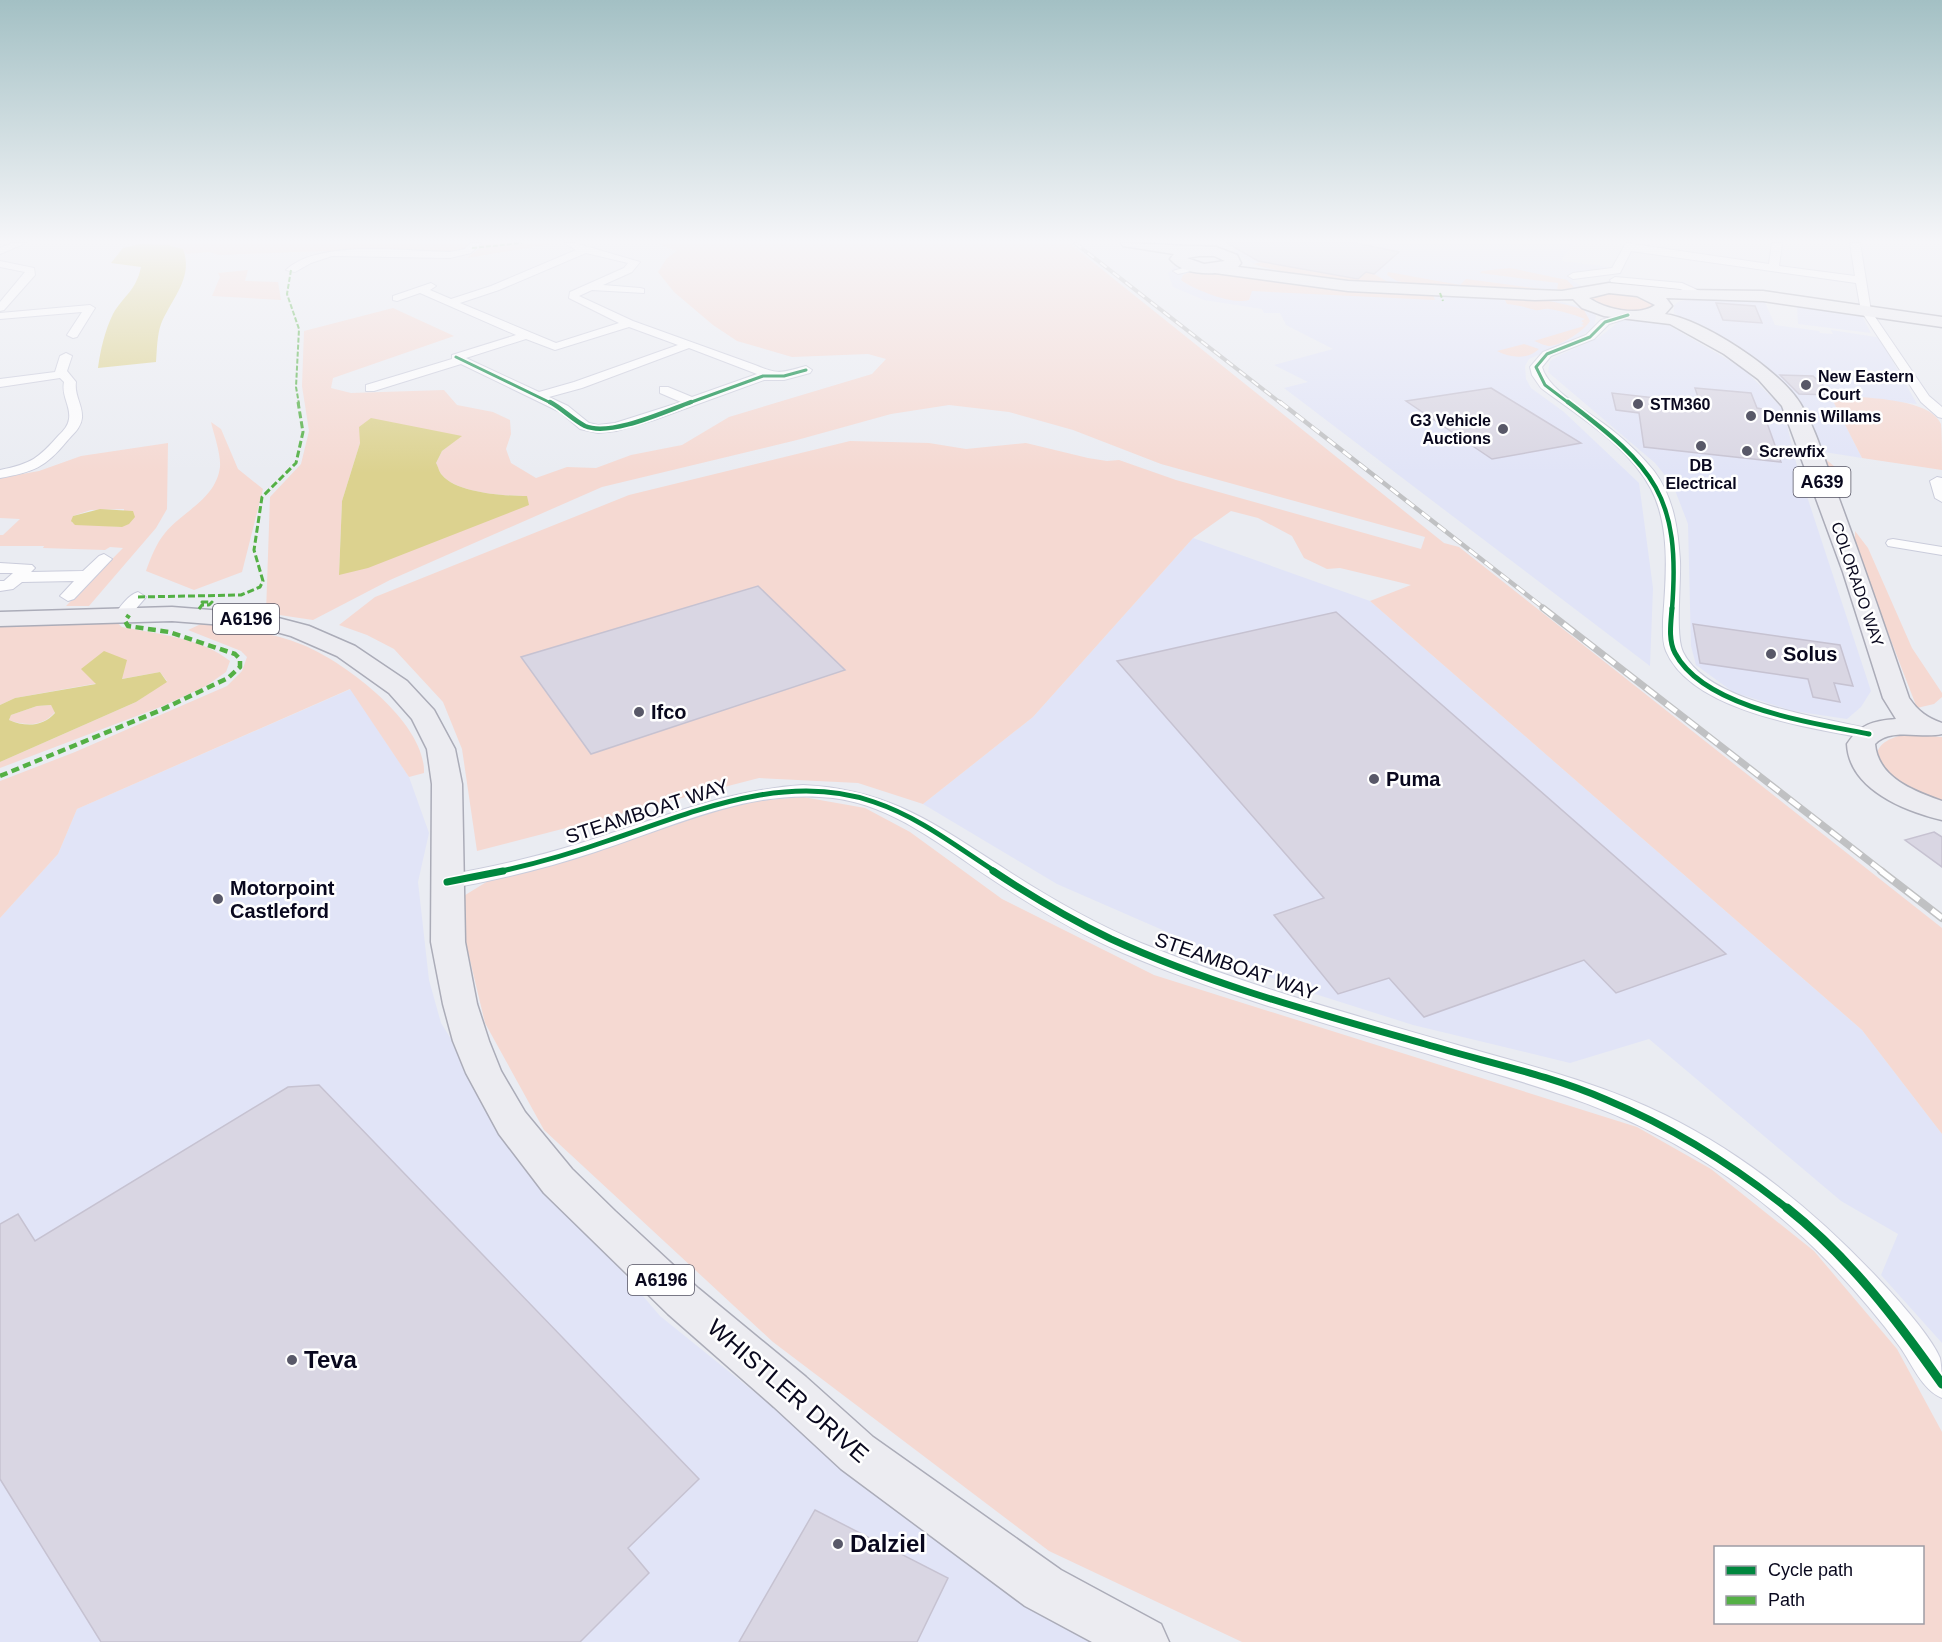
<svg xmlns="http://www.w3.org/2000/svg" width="1942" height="1642" viewBox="0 0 1942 1642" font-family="Arial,sans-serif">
<rect width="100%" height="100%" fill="#eaecf2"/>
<path fill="#e1e4f7" d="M 1232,243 L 1574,243 L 1561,261 L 1610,267 L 1572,274 L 1573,281 L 1583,287 L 1573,293 L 1364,284 L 1280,273 L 1256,265 L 1242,257 L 1233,251 Z
M 1177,264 L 1193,268 L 1527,296 L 1562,302 L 1591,310 L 1596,316 L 1594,326 L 1580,337 L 1529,359 L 1525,366 L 1526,379 L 1531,388 L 1564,412 L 1639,483 L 1653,588 L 1650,666 L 1284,388 L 1308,382 L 1274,365 L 1333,349 L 1286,325 L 1280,313 L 1264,313 L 1262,309 L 1204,300 L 1173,287 L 1168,273 Z
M 1695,298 L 1764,300 L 1775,325 L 1819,331 L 1820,333 L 1833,334 L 1831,330 L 1876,337 L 1880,339 L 1917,404 L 1833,395 L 1834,403 L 1862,458 L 1824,452 L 1796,402 L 1674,313 L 1674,305 L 1680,301 Z
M 1797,305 L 1861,314 L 1871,333 L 1798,324 Z
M 1632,319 L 1665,323 L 1744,369 L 1783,409 L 1797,466 L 1871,691 L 1861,707 L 1847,719 L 1793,711 L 1733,692 L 1696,665 L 1691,646 L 1688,524 L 1673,485 L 1655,463 L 1548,372 L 1550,361 L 1558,356 L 1598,338 L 1620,321 Z
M 1193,538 L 1370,601 L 1862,1030 L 1942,1134 L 1942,1343 L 1881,1275 L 1898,1234 L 1841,1201 L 1649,1039 L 1570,1063 L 1413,1025 L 1293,987 L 1057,884 L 923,804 L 1033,717 Z
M 351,689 L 409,777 L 429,833 L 418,882 L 429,980 L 441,1023 L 527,1160 L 660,1316 L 850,1469 L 1096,1642 L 0,1642 L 0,918 L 58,854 L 77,809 Z"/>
<path fill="#f5d9d2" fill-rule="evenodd" d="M 141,243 L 471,243 L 465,251 L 442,253 L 323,251 L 219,255 L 209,252 L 187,254 L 178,246 L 137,244 Z
M 481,243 L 557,243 L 467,258 L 481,247 Z
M 656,243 L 1069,243 L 1444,543 L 1459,547 L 1942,928 L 1942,1134 L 1862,1030 L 1370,601 L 1411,585 L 1340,568 L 1327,569 L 1304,558 L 1292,536 L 1258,518 L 1231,511 L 1193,538 L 1033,717 L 923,804 L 858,783 L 759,778 L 477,851 L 462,749 L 443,702 L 394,649 L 367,635 L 339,625 L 375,597 L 629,495 L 850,441 L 929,443 L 966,449 L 1026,443 L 1088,458 L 1107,461 L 1119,460 L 1176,480 L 1421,549 L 1425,537 L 1161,464 L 1073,430 L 1009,412 L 949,405 L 891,414 L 797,440 L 602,487 L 390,580 L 313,620 L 266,613 L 270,497 L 301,464 L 309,431 L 302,386 L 304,331 L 393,308 L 454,336 L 333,378 L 331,388 L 351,393 L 444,390 L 457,405 L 493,412 L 510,420 L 511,434 L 506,449 L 511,463 L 536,478 L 567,467 L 596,468 L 631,455 L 682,445 L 729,417 L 872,374 L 886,359 L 868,354 L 792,357 L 737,341 L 713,325 L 674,292 L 658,272 L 667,258 L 677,251 ZM 461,436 L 442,451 L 436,463 C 438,467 439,472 442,475 C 456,493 506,496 527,496 L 339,574 L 342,501 L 360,443 Z
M 1263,262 L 1358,279 L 1366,272 L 1374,274 L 1388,282 C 1342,283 1298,277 1253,264 Z
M 1510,268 L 1567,280 L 1574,287 L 1558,292 L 1416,285 L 1397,281 L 1387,275 L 1388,272 L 1460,285 L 1466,279 L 1557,291 L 1558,283 L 1480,273 L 1482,271 Z
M 248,270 L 245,281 L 278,282 L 281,300 L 212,296 L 220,277 L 218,273 Z
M 1189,272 L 1222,272 L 1314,286 L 1433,294 L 1435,300 L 1252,291 L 1249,300 C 1232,305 1195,290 1181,280 L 1183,275 Z
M 1596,291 L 1640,295 L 1653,304 L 1653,306 C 1635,319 1608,307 1589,301 L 1588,296 Z
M 1504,298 C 1532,298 1558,301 1584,310 L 1590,321 C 1584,331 1561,346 1549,346 C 1545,346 1538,342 1534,341 L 1584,326 L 1581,324 L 1584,323 L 1581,321 L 1585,319 C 1572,314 1562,311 1549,309 C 1544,308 1540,311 1535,310 C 1525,307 1517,305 1507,304 Z
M 1524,344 L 1539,349 C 1527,360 1511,358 1497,351 Z
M 1833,395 C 1860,398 1930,397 1941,424 C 1942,436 1942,457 1942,470 L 1862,458 L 1834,403 Z
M 211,422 L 221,429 L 238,469 L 263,489 L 242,572 L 194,590 L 146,571 C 151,557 156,544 165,533 C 183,511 216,499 220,467 C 221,454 214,435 211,422 Z
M 168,443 L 167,509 L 156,528 L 89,606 L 66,606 L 123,548 L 110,547 L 105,550 L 43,548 L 44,546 L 0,546 L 0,535 L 3,535 L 20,519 L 0,518 L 0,478 L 39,471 L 81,456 ZM 124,509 L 122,527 L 72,523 L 73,516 L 91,510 Z
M 1822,456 L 1842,473 L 1846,494 L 1835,493 Z
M 1855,531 L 1868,548 L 1912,648 L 1942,693 L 1942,697 L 1934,704 L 1917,708 L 1855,547 Z
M 115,621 L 122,627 C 157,634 202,638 230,661 L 226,672 L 206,686 L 163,706 L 0,768 L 0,762 L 136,702 L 167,681 L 160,672 L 15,698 L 0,705 L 0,626 Z
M 201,624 C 235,628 271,632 303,645 C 345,662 426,723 424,773 L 409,777 L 350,689 L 77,809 L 58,854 L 0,918 L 0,781 L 75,752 L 227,686 L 242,671 L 247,657 L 241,651 L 188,630 Z
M 51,705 L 55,712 C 43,727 25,726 9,720 L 11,715 L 37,706 Z
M 1908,734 L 1942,737 L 1942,802 C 1929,797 1915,792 1903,786 C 1870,768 1865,741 1908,734 Z
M 803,797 L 865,808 L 910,832 L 1002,899 L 1154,975 L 1637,1127 L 1711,1169 L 1814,1251 L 1897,1349 L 1942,1432 L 1942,1642 L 1242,1642 L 1049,1551 L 773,1342 L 544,1130 L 485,1023 L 463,931 L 462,897 L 488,881 L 715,811 L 757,801 ZM 1716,1548 L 1922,1548 L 1922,1622 L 1716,1622 Z"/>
<path fill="#dcd28f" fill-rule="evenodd" d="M 140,244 L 168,245 L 183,249 C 194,278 171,299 161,324 C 157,335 157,350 156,362 L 98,368 C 100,351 105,330 113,314 C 124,295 136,291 141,267 L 111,263 L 123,248 Z
M 371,418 L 462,436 L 442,451 L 436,463 C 438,466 439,472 442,475 C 456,493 506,496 527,496 L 529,505 L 368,568 L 339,575 L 342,501 L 360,443 L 359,427 Z
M 100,509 L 133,511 L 135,517 L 129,524 L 122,527 L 75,525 L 71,521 L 73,516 Z
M 104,651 L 127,660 L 122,679 L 160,672 L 167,682 L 136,702 L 0,762 L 0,705 L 15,698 L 96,684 L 81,669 ZM 51,705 L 55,713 C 43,727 25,727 9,720 L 11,715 L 37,706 Z"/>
<path fill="#d9d6e3" stroke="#c6c2d1" stroke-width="1.5" d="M 1227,243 L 1355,243 L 1399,252 L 1374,274 L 1366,272 L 1358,279 L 1258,261 Z
M 1716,303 L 1755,306 L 1762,323 L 1723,320 Z
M 1780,375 L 1813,376 L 1833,395 L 1799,394 Z
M 1491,388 L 1535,415 L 1581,443 L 1492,459 L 1406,401 Z
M 1695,388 L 1751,393 L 1757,408 L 1762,409 L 1781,462 L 1644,447 L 1639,413 L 1616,410 L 1612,393 L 1700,403 Z
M 758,586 L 845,670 L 591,754 L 521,657 Z
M 1336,612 L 1726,954 L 1616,993 L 1584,960 L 1424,1017 L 1389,978 L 1338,994 L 1274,915 L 1324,898 L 1117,661 Z
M 1693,624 L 1840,645 L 1853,686 L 1834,683 L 1840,702 L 1813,697 L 1808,679 L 1700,663 Z
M 1934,832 L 1942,837 L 1942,867 L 1905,840 Z
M 319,1085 L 699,1479 L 628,1548 L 649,1573 L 580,1642 L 101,1642 L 0,1479 L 0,1224 L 18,1214 L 35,1241 L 288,1087 Z
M 815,1510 L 948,1578 L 917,1642 L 739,1642 Z"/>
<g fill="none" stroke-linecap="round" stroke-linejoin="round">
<defs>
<path id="street" d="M 12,243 L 26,243 L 0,254 L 0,248 Z
M 471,243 L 481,243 L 471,253 L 450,258 L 332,256 L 311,263 L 295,272 L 286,270 C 318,239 407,251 450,252 L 465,249 Z
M 564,243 L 575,243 L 640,262 L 632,272 L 603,285 L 640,288 L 644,289 L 644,293 L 592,290 L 579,296 L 633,321 L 755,365 C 779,375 780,373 806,366 L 812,370 L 810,373 L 784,380 L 764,380 L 654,420 L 616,431 L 598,433 L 580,429 L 560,412 L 461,364 L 374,391 L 366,391 L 366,385 L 452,359 L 452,355 L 516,335 L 420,293 L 397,301 L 393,300 L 393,296 L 431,283 L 436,286 L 430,290 L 451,299 L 491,286 L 576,250 ZM 586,253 L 628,263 L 624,268 L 570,292 L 569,298 L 619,323 L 556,343 L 460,303 L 499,290 ZM 629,327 L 678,345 L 574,382 L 539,392 L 466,358 L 526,339 L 555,350 ZM 689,348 L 757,374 L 692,397 L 668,387 L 660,387 L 660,393 L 681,402 L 615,423 L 598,425 L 589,423 L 568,406 L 549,397 L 582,388 Z
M 1626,243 L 1769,264 L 1772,243 L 1782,243 L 1779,266 L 1855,276 L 1850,243 L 1860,243 L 1871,311 L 1929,396 L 1942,407 L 1942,418 L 1938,417 L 1921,402 L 1861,311 L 1856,283 L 1631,251 L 1620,273 L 1573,279 L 1568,276 L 1573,273 L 1612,268 Z
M 0,261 L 34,268 L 35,275 L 4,310 L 0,311 L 0,302 L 25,272 L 0,267 Z
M 1196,264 L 1200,265 L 1200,269 L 1178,274 L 1173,271 Z
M 1615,277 L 1682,283 L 1706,294 L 1701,297 L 1680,289 L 1611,282 L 1610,280 Z
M 90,305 L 95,308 L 77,337 L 73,338 L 67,335 L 82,312 L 0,319 L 0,313 Z
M 1628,312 L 1632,313 L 1632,317 L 1609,324 L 1594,339 L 1551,356 L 1542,367 C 1548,391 1593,414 1612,430 C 1627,442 1642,456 1654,471 C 1674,498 1678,529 1680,561 C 1681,583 1675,636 1683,652 C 1708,704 1824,717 1875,730 L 1878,734 L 1875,738 L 1869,739 C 1811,728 1692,712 1666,651 C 1662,642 1663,630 1663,620 C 1666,578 1671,527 1651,489 C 1628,445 1579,417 1541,388 L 1532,375 L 1530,367 L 1543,352 L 1586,335 L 1601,320 Z
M 66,353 L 72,356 L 67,371 L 76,382 C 74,396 83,405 82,418 C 81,428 73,434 67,441 C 45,468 33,472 0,478 L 0,470 C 31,464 39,458 59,435 C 64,430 68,426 69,419 C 71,406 61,396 64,382 L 60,378 L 0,387 L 0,379 L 55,372 L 60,356 Z
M 1937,477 L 1942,478 L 1942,502 L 1935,498 L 1930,481 Z
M 1893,539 L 1942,547 L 1942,555 L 1888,546 L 1886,543 L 1888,540 Z
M 104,554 L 112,559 L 74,599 L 68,601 L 60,596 L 74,581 L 22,582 L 13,589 L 0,591 L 0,581 L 4,581 L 13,573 L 0,573 L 0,563 L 32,565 L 35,568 L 31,572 L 83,571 L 99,556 Z
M 138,592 L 146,597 L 128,618 L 116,618 L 114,615 C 120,607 128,595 138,592 Z
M 803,785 C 889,789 935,824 1005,869 C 1048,897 1093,923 1141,943 C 1245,985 1353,1015 1461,1046 C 1531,1066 1600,1083 1665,1115 C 1744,1154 1813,1210 1873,1273 C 1892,1293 1930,1334 1940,1358 C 1942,1368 1942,1386 1942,1398 C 1922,1390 1912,1364 1900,1347 C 1878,1317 1854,1289 1829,1263 C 1790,1222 1744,1186 1697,1157 C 1614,1106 1536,1086 1445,1059 C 1337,1027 1227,997 1123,953 C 1076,933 1032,906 990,878 C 942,846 892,805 833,798 C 750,788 672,827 595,852 C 547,868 497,880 447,889 L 440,887 L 437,882 L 440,877 L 447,875 C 492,867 537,857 581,843 C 655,820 725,790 803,785 Z"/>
<path id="primary" d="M 1121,243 L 1216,247 L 1237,255 L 1241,263 L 1238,267 L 1348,281 L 1535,290 L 1562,291 L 1609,283 L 1683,290 L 1763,291 L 1942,317 L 1942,327 L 1763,301 L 1666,298 L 1672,306 L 1665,314 C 1702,319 1780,370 1800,403 C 1817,430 1826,466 1838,496 C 1863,563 1886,630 1909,698 C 1918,711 1927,718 1942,723 L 1942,734 C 1921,739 1891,727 1875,744 C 1878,778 1914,791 1942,801 L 1942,820 C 1904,811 1849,789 1847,744 C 1860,724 1873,721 1896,719 L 1883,698 L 1843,572 L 1782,406 L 1758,379 L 1724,354 L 1670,324 L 1604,316 L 1582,308 L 1573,299 L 1535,300 L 1348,291 L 1215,273 C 1199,274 1181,272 1170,259 L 1174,254 L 1123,246 ZM 1199,256 L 1214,256 L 1225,261 L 1204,264 L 1187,258 ZM 1609,293 L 1637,296 L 1655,305 C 1639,317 1604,309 1589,298 Z
M 172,607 L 263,614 L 309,626 L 355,646 L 407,681 L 434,710 L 455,749 L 462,784 L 465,942 L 477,1004 L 489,1041 L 501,1071 L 525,1112 L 572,1169 L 615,1211 L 698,1288 L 806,1377 L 873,1437 L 1061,1570 L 1161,1624 L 1169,1642 L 1092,1642 L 1025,1606 L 841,1469 L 774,1407 L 668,1314 L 544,1193 L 499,1134 L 466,1073 L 453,1041 L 443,1004 L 431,942 L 432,784 L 427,749 L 412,719 L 389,693 L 337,656 L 291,636 L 262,628 L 172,621 L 0,626 L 0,612 Z"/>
</defs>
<use href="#street" stroke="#caccdb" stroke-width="2"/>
<use href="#primary" stroke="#abacb8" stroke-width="3"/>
<use href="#street" fill="#fcfcfd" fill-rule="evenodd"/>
<use href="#primary" fill="#ececf1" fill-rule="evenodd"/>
<defs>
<path id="rail-far3" d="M 1075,243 L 1282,404"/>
<path id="rail-far2" d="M 1280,402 L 1545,609"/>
<path id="rail-far1" d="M 1543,608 L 1883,872"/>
<path id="rail" d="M 1881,871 L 1942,918"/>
</defs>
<use href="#rail-far3" stroke="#c0c1c3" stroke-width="4"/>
<use href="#rail-far2" stroke="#c0c1c3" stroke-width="4.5"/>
<use href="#rail-far1" stroke="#c0c1c3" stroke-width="7"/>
<use href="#rail" stroke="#c0c1c3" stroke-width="8"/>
<use href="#rail-far3" stroke="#fff" stroke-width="2" stroke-dasharray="8" stroke-linecap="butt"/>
<use href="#rail-far2" stroke="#fff" stroke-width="3" stroke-dasharray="10" stroke-linecap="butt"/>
<use href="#rail-far1" stroke="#fff" stroke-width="4.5" stroke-dasharray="13" stroke-linecap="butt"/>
<use href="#rail" stroke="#fff" stroke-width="5" stroke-dasharray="16" stroke-linecap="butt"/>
<path stroke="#54b045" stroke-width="2" stroke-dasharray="5 2" stroke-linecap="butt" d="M 472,248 L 522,243
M 291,270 L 287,294 L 299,329 L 296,387 L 299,404
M 1440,293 L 1443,301"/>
<path stroke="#54b045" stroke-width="3" stroke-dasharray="7 3" stroke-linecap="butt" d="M 138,597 L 241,595 L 260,587 L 263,581 L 254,550 L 262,497 L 296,463 L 303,432 L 298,402
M 199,609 L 202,605 L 209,605 L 212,602 L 202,602 L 204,601"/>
<path stroke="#54b045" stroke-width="4.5" stroke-dasharray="8 4.5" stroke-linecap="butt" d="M 0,776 L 161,710 L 228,678 L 240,667 L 240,659 L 235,654 L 169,632 L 128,626 L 125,621 L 129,615"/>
<defs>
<path id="cycleway-far4" d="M 456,357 L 553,404
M 686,404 L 763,376 L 784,376 L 806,370
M 1570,404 L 1545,385 L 1536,367 L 1547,354 L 1590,337 L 1605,322 L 1628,315"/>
<path id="cycleway-far3" d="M 550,402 C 563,409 573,420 585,426 C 610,437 666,411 691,402
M 1568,402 C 1654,467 1681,496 1672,609"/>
<path id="cycleway-far2" d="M 1672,608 C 1671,622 1668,640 1675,653 C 1704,708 1813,723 1869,734
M 497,872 C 535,864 573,853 610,840 C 693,812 786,771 874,802 C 919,817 957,847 996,872"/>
<path id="cycleway-far1" d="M 993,871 C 1031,896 1070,919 1111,939 C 1211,985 1320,1014 1425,1044 C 1485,1062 1550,1075 1607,1100 C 1674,1128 1733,1165 1789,1210
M 447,882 L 503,871"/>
<path id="cycleway" d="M 1787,1208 C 1849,1257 1897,1320 1942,1384"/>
</defs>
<use href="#cycleway-far4" stroke="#fff" stroke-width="5"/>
<use href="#cycleway-far3" stroke="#fff" stroke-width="8"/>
<use href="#cycleway-far2" stroke="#fff" stroke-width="9"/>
<use href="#cycleway-far1" stroke="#fff" stroke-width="10"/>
<use href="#cycleway" stroke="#fff" stroke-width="13"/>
<use href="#cycleway-far4" stroke="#00873e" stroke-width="3"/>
<use href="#cycleway-far3" stroke="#00873e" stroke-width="4.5"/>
<use href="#cycleway-far2" stroke="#00873e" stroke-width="5"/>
<use href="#cycleway-far1" stroke="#00873e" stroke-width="7"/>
<use href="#cycleway" stroke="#00873e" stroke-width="9"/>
</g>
<linearGradient id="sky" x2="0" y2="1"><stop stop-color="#a3c0c4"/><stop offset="0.51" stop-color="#f6f6f9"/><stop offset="1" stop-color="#f6f6f9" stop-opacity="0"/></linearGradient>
<rect width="1942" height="473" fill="url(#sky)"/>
<g fill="#585868" stroke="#fff" stroke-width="2">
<circle cx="1806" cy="385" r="6"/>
<circle cx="1638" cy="404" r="6"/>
<circle cx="1751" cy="416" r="6"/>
<circle cx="1503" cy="429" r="6"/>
<circle cx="1701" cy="446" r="6"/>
<circle cx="1747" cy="451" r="6"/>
<circle cx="1771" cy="654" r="6"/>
<circle cx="639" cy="712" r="6"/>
<circle cx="1374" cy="779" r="6"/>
<circle cx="218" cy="899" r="6"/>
<circle cx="292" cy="1360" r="6"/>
<circle cx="838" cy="1544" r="6"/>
</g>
<g text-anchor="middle" stroke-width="5" stroke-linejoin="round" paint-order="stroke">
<g font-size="16" font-weight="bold" fill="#09081e" stroke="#fff" text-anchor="start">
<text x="1818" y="382">New Eastern<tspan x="1818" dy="18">Court</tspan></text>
<text x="1650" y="410">STM360</text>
<text x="1763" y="422">Dennis Willams</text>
<text x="1491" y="426" text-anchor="end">G3 Vehicle<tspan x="1491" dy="18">Auctions</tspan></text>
<text x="1759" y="457">Screwfix</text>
<text x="1701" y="471" text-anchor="middle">DB<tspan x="1701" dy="18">Electrical</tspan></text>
</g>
<g font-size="16" fill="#09081e" stroke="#fff">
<text transform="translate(1858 584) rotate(71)" y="6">COLORADO WAY</text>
</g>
<g fill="#fff" stroke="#535262" stroke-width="1.5">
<rect x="1793.5" y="467" width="57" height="30" rx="4.5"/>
<rect x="213" y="604" width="66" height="30" rx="4.5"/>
<rect x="628" y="1265" width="66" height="30" rx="4.5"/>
</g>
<g font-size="18" font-weight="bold" fill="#09081e">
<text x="1822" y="488">A639</text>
<text x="246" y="625">A6196</text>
<text x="661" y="1286">A6196</text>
</g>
<g font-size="20" font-weight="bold" fill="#09081e" stroke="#fff" text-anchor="start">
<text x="1783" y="661">Solus</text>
<text x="651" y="719">Ifco</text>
<text x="1386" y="786">Puma</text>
<text x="230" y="895">Motorpoint<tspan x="230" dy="23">Castleford</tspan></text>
</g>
<g font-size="20" fill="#09081e" stroke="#fff">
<text transform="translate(647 811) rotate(-18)" y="7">STEAMBOAT WAY</text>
<text transform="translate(1236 966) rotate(19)" y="7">STEAMBOAT WAY</text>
</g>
<g font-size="24" font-weight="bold" fill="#09081e" stroke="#fff" text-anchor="start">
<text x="304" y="1368">Teva</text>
<text x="850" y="1552">Dalziel</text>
</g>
<g font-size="24" fill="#09081e" stroke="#fff">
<text transform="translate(788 1391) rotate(41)" y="8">WHISTLER DRIVE</text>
</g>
</g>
<rect x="1714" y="1546" width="210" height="78" fill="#ffffff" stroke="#9d9ca5" stroke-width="1.5"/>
<rect x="1726" y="1566" width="30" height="9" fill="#00873e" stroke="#9d9ca5" stroke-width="1.5"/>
<text x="1768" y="1576" font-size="18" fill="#09081e">Cycle path</text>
<rect x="1726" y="1596" width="30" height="9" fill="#54b045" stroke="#9d9ca5" stroke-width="1.5"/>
<text x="1768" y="1606" font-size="18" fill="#09081e">Path</text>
</svg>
